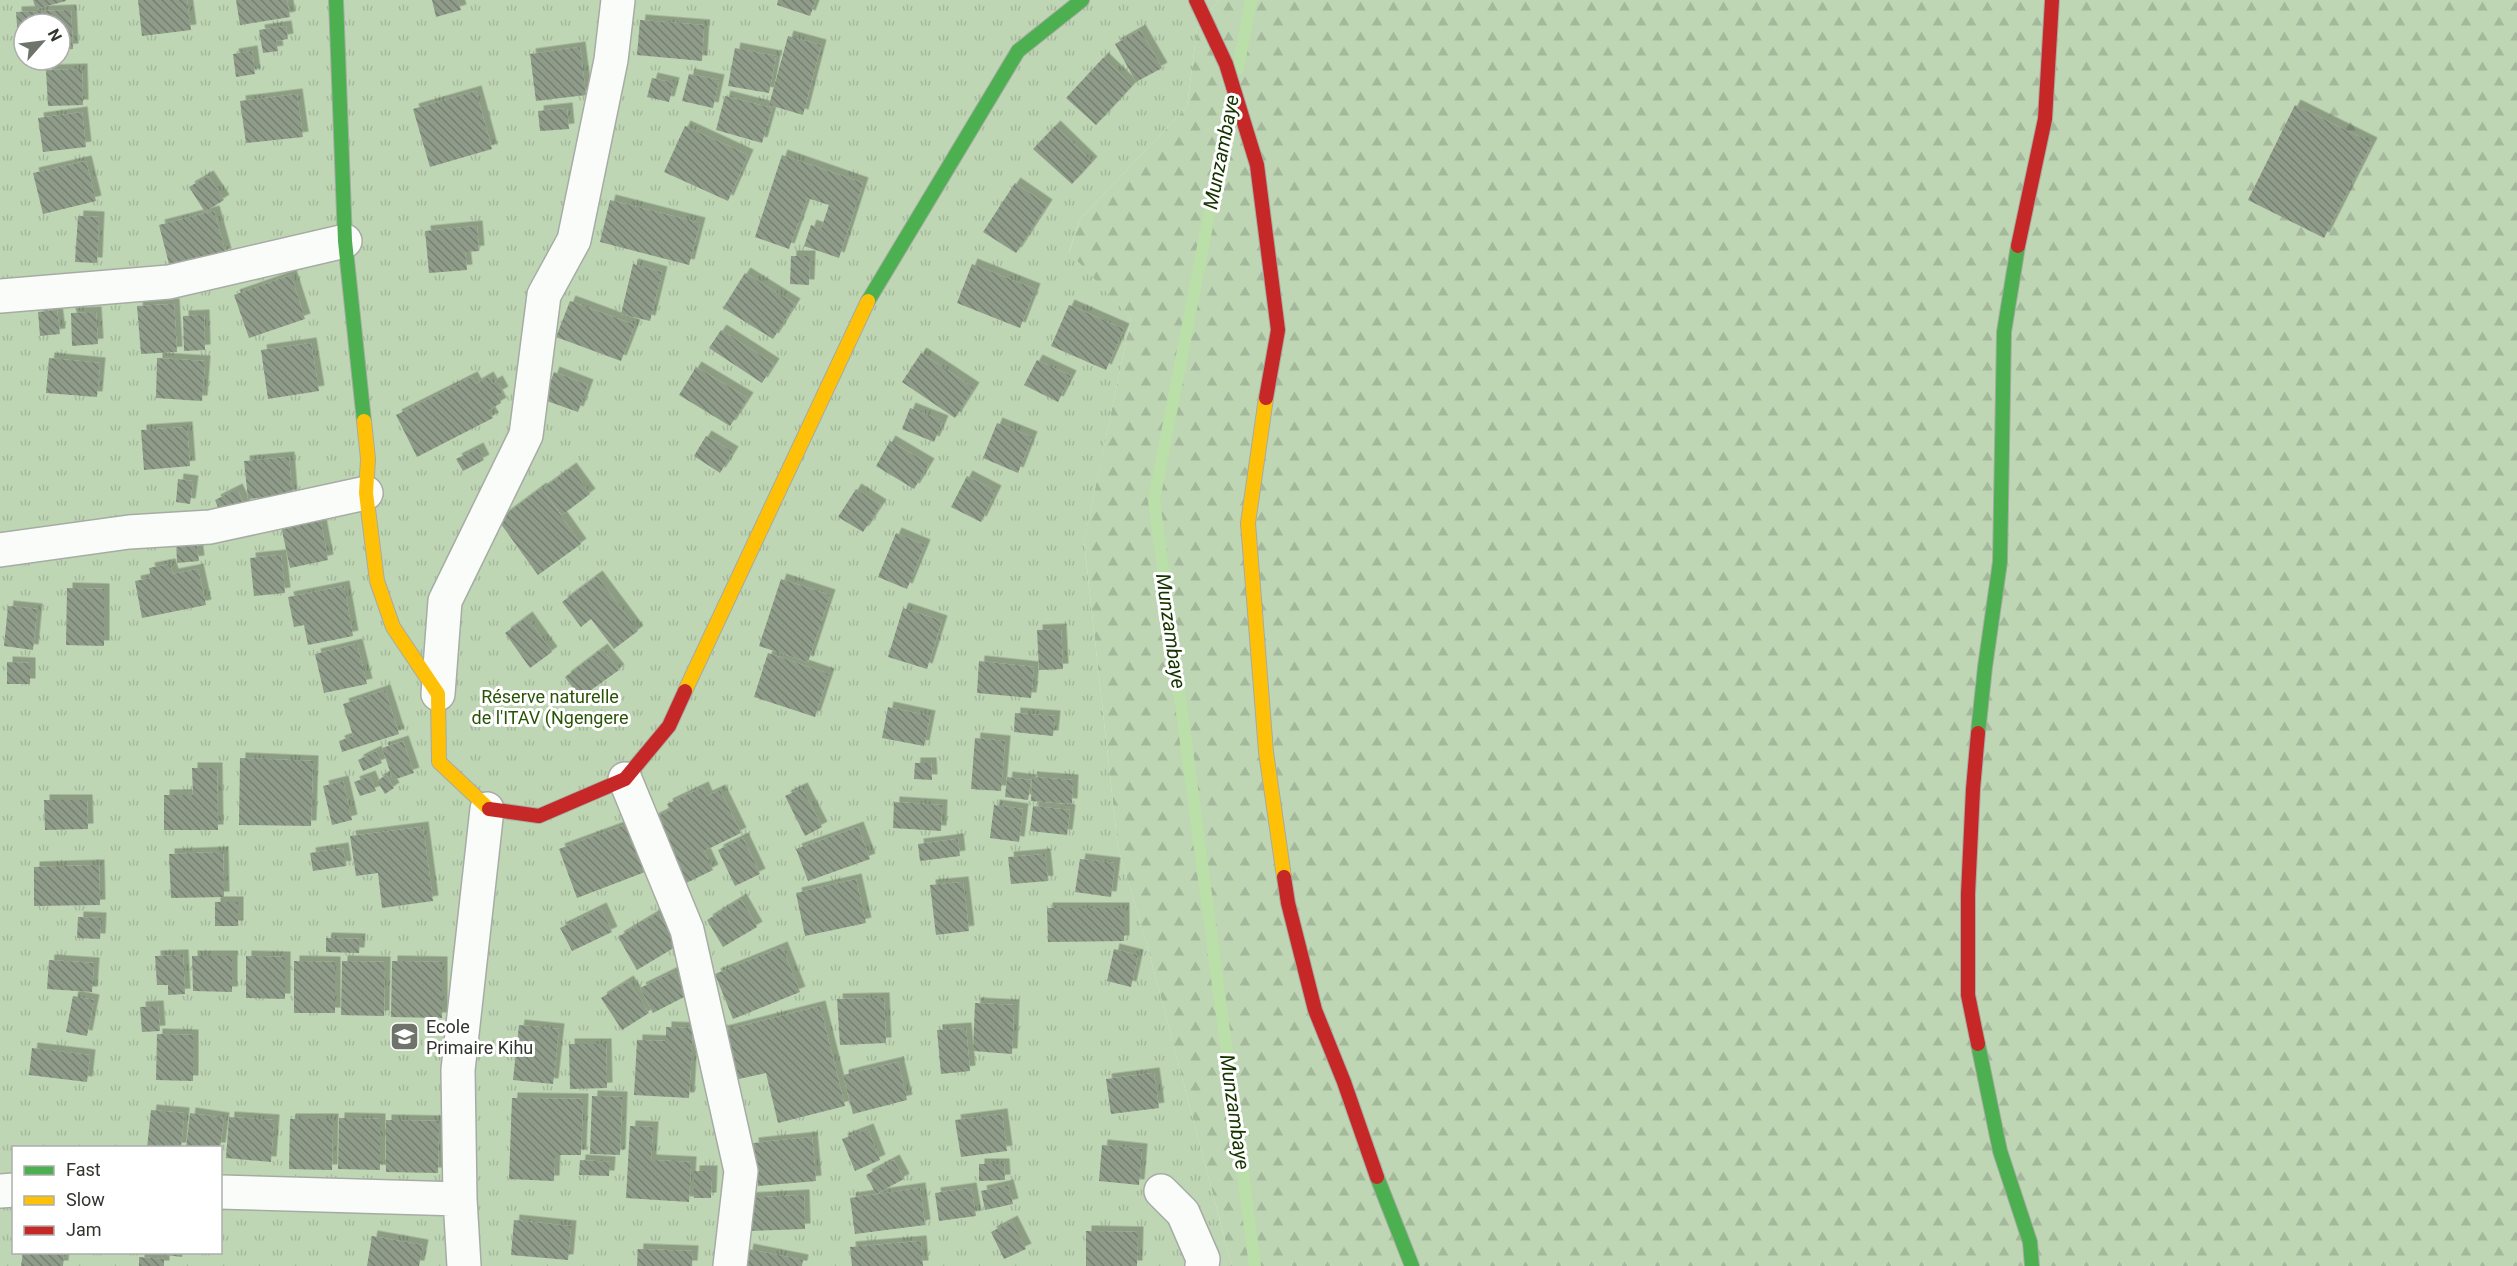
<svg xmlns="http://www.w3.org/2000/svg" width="2517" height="1266" viewBox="0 0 2517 1266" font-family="Roboto,sans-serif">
<defs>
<pattern id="forest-firs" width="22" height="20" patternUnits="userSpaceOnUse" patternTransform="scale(1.5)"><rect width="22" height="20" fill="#bfd6b4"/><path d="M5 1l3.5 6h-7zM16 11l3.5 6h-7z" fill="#a4b89b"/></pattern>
<pattern id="park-tufts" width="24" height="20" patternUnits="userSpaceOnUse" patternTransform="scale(1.5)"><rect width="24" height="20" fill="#bfd6b4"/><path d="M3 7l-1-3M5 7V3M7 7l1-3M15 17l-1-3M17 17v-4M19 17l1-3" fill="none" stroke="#a4b89b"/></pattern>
<pattern id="building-back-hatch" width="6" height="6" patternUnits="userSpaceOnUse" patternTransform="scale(1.5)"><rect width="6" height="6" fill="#909c8a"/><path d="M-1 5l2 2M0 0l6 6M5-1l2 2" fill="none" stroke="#768071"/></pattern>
<filter id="shadow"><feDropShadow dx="5.5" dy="-5.5" stdDeviation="0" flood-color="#0004"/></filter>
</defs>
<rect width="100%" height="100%" fill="#e1e9de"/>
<path fill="url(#forest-firs)" d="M 1219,0 L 2517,0 L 2517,1266 L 1232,1266 L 1146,941 L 1118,848 L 1084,541 L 1131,318 L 1069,253 L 1080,219 L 1187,107 L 1197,29 Z"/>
<path fill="url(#park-tufts)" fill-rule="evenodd" d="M 0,0 L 1219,0 L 1197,29 L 1187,107 L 1080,219 L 1069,252 L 1131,318 L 1084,542 L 1118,848 L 1146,941 L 1232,1266 L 0,1266 ZM 24,24 L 60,24 L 60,60 L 24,60 ZM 14,1148 L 220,1148 L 220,1252 L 14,1252 Z"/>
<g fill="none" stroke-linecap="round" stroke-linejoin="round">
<path stroke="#badfa8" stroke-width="12" d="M 1238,69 L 1251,0
M 1230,107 L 1154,500 L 1255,1266"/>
</g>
<path fill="url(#building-back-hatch)" filter="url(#shadow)" d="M 33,0 L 66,0 L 66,1 L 36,9 Z
M 138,0 L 187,0 L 191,30 L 142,36 Z
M 236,0 L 287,0 L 290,17 L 240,25 Z
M 432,0 L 458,0 L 461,10 L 436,17 Z
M 778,0 L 816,0 L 810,16 L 777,5 Z
M 71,10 L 73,49 L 60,50 L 60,24 L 24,24 L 24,51 L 19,51 L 16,12 Z
M 640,20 L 704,25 L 702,61 L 637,55 Z
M 286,26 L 288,39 L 276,41 L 278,51 L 263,53 L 259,30 Z
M 1140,30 L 1162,68 L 1136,82 L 1115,44 Z
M 788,36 L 821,45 L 803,115 L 769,105 Z
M 580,47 L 586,95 L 536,101 L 530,54 Z
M 735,48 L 776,56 L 769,93 L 728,86 Z
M 252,51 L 255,74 L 236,77 L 233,54 Z
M 1103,58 L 1132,86 L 1096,125 L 1066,98 Z
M 82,69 L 83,105 L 48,106 L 46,70 Z
M 689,74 L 719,80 L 713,108 L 682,101 Z
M 652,78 L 674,83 L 669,102 L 647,97 Z
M 476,91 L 492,149 L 430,167 L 413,109 Z
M 297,94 L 303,137 L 246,143 L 240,101 Z
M 725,96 L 772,108 L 762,143 L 716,130 Z
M 2295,105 L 2372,143 L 2324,238 L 2248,200 Z
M 567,108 L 569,129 L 540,131 L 538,111 Z
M 82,112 L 86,147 L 43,152 L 38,118 Z
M 685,126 L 748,155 L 728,201 L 664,172 Z
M 1055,126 L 1092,162 L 1072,184 L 1033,149 Z
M 782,155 L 863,183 L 839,258 L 804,246 L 811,225 L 821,229 L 829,205 L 807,198 L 789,249 L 755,237 Z
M 86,161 L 96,201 L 43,214 L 33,173 Z
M 208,176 L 224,200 L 205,212 L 189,187 Z
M 1015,183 L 1047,205 L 1016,253 L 983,232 Z
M 610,200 L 700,223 L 689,265 L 600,242 Z
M 214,211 L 226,254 L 170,268 L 159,225 Z
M 78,216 L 99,217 L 97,263 L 75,262 Z
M 477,226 L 479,251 L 465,252 L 467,270 L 429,273 L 425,231 Z
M 791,256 L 810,256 L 809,285 L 790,284 Z
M 633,264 L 662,272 L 650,321 L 621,314 Z
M 972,264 L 1035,289 L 1020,328 L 957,303 Z
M 745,273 L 795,304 L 773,339 L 723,308 Z
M 291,275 L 305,319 L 249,338 L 234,295 Z
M 570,301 L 635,325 L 621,361 L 556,337 Z
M 174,304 L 177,352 L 141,354 L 137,306 Z
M 1069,305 L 1124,329 L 1106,370 L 1051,346 Z
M 57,310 L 60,334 L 40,336 L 38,312 Z
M 96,312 L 98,344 L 72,346 L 71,313 Z
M 204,315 L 205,350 L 184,351 L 183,316 Z
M 721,330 L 774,364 L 762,383 L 709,348 Z
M 311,343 L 319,391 L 268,399 L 261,350 Z
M 921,353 L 974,388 L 955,418 L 902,382 Z
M 49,358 L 100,363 L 97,397 L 46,393 Z
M 157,358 L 205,361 L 202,401 L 156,398 Z
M 1037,360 L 1071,376 L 1058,402 L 1024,385 Z
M 696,367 L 748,398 L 730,426 L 679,395 Z
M 554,372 L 588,385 L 578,412 L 544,400 Z
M 472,377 L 476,384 L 488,377 L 492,384 L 497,381 L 503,392 L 497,395 L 501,403 L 489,410 L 493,418 L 417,457 L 396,415 Z
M 910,408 L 943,421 L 934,442 L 902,429 Z
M 997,423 L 1032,437 L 1018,473 L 983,458 Z
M 187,427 L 190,466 L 144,470 L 141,430 Z
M 706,436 L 733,452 L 720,473 L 694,456 Z
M 890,441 L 929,464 L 914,489 L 876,466 Z
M 478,448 L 484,460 L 463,471 L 456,459 Z
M 289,457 L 292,495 L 248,499 L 244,461 Z
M 571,468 L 590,494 L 562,515 L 542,489 Z
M 967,476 L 996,491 L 981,522 L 951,507 Z
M 178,479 L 193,481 L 190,504 L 176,502 Z
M 541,488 L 581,544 L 538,575 L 498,520 Z
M 237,489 L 246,508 L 223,519 L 215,500 Z
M 856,489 L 881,505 L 863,532 L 838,517 Z
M 319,513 L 328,560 L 290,568 L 280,521 Z
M 896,533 L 925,545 L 907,589 L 878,577 Z
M 196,537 L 199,561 L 177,563 L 176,538 Z
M 281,555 L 285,593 L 254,596 L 250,558 Z
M 170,564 L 173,574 L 198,569 L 206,605 L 142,618 L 135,581 L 151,578 L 149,568 Z
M 597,576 L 638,631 L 614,649 L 591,619 L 581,627 L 562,602 Z
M 781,579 L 830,595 L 808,662 L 759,646 Z
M 344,586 L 353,636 L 308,645 L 304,625 L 294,627 L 288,597 Z
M 67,588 L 104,589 L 104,646 L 66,645 Z
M 8,606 L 37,609 L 33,650 L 4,646 Z
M 903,608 L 942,621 L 927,669 L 888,657 Z
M 527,617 L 552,652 L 530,668 L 505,633 Z
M 1061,629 L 1063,669 L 1039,670 L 1037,630 Z
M 357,644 L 367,684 L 324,693 L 315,654 Z
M 602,649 L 619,670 L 580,698 L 565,677 Z
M 768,653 L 829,674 L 815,717 L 754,697 Z
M 979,661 L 1034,667 L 1031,698 L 977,693 Z
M 7,662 L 30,663 L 30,684 L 7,684 Z
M 385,690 L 399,734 L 342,752 L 339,741 L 353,736 L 343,704 Z
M 888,707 L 930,716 L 924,746 L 882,738 Z
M 1015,713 L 1055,716 L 1053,736 L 1014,732 Z
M 975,738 L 1005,741 L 1001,791 L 971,789 Z
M 403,741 L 414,773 L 393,780 L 382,748 Z
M 376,751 L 382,763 L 363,771 L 358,760 Z
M 240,758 L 313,761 L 311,826 L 239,825 Z
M 915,763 L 931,763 L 932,780 L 914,779 Z
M 192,768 L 217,768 L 218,830 L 164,830 L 164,795 L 193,795 Z
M 386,775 L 394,788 L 385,794 L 377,781 Z
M 370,776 L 376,791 L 360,796 L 354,782 Z
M 1007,777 L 1031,780 L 1028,800 L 1005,797 Z
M 1032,777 L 1073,780 L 1072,804 L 1031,801 Z
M 343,781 L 352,820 L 332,825 L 323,786 Z
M 703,787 L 707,796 L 720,790 L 741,833 L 704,851 L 713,870 L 678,887 L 647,822 L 670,810 L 667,804 Z
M 802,788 L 822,827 L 805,836 L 785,796 Z
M 44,800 L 87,800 L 88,829 L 45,830 Z
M 894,802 L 942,805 L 941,831 L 893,828 Z
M 994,805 L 1023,809 L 1019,842 L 990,838 Z
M 1033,806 L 1070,810 L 1067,835 L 1030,831 Z
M 627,824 L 645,872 L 577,898 L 559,849 Z
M 423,827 L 433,901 L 382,908 L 378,873 L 356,876 L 350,836 Z
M 858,827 L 870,859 L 808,881 L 796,849 Z
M 743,838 L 760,874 L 735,886 L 718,850 Z
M 958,839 L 960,856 L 920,861 L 918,844 Z
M 343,848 L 346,866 L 313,871 L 310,853 Z
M 223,852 L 224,897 L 171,898 L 169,854 Z
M 1045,854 L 1048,881 L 1011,884 L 1008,857 Z
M 1080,859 L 1115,863 L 1111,897 L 1075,892 Z
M 99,865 L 100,905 L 34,906 L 34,867 Z
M 856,879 L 866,923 L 805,936 L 796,893 Z
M 963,882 L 969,931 L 936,935 L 930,885 Z
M 741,899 L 757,927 L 723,947 L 707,920 Z
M 215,902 L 238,902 L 238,926 L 215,926 Z
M 601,908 L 612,932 L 572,951 L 560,928 Z
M 1047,908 L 1124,908 L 1124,941 L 1048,942 Z
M 658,913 L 677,946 L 637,970 L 618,937 Z
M 78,917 L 101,918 L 100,939 L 77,938 Z
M 326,938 L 360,939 L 359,953 L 326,952 Z
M 782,947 L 800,992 L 733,1019 L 715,974 Z
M 1114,949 L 1138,955 L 1131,987 L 1107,981 Z
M 183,955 L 185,994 L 168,995 L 168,985 L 157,985 L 155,956 Z
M 192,956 L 232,956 L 232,992 L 193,991 Z
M 246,956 L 285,957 L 285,999 L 246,998 Z
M 49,960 L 94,963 L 92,992 L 47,989 Z
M 294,961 L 335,962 L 335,1013 L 294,1013 Z
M 342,961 L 385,962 L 384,1016 L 341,1015 Z
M 392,961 L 442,962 L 442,1018 L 391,1017 Z
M 673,972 L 686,996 L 653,1013 L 640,988 Z
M 628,981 L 649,1013 L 622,1030 L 601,998 Z
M 73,996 L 94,1000 L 87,1036 L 66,1032 Z
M 884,998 L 886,1043 L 840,1045 L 837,999 Z
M 975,1003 L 1014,1005 L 1012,1054 L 973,1051 Z
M 158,1006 L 160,1031 L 142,1032 L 140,1007 Z
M 820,1006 L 845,1106 L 778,1123 L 766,1073 L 734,1080 L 722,1031 Z
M 519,1025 L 559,1029 L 553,1084 L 513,1080 Z
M 666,1027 L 693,1028 L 689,1098 L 634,1095 L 637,1040 L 666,1041 Z
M 966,1028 L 970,1071 L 941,1074 L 937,1030 Z
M 157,1034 L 193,1035 L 193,1081 L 156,1080 Z
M 569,1044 L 606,1044 L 607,1088 L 570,1089 Z
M 32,1048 L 90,1055 L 87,1082 L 29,1075 Z
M 898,1062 L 907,1100 L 853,1114 L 843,1075 Z
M 1154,1073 L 1159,1108 L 1111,1114 L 1106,1079 Z
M 592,1096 L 622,1097 L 620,1155 L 590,1154 Z
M 512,1098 L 583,1099 L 581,1155 L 555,1155 L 554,1181 L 509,1179 Z
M 151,1110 L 184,1113 L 181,1148 L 147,1148 Z
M 190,1113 L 224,1118 L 220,1148 L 186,1148 Z
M 1002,1114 L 1007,1151 L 961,1157 L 955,1120 Z
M 229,1117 L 274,1120 L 271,1162 L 226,1158 Z
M 339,1118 L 380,1119 L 380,1170 L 338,1169 Z
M 290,1119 L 333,1119 L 332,1170 L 289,1169 Z
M 386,1120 L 439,1121 L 438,1173 L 386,1172 Z
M 630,1126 L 653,1127 L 651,1160 L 691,1162 L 689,1202 L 626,1198 Z
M 868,1129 L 880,1160 L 855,1171 L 842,1139 Z
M 812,1137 L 816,1181 L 758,1186 L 753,1143 Z
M 1102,1145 L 1142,1149 L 1139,1185 L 1099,1181 Z
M 580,1160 L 610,1162 L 609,1176 L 579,1175 Z
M 894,1160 L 904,1179 L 876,1194 L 866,1175 Z
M 979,1164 L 1004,1164 L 1005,1180 L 979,1181 Z
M 694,1171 L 712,1171 L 711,1198 L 694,1198 Z
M 1008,1185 L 1013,1204 L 985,1210 L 981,1191 Z
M 920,1188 L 925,1225 L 855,1234 L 850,1198 Z
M 971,1188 L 976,1216 L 939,1221 L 935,1193 Z
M 804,1195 L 805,1229 L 747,1231 L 745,1198 Z
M 514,1220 L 571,1226 L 568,1260 L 511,1255 Z
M 1012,1221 L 1026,1249 L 1004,1259 L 991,1232 Z
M 1086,1231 L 1138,1232 L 1137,1266 L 1086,1266 Z
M 372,1236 L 423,1245 L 419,1266 L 367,1266 Z
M 921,1241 L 923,1266 L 852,1266 L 850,1247 Z
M 638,1249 L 693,1251 L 692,1266 L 637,1266 Z
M 748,1249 L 803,1260 L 802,1266 L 745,1266 Z
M 23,1252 L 64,1255 L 63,1266 L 21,1266 Z
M 166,1252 L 183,1252 L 182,1257 L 166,1255 Z
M 139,1257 L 164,1259 L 164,1266 L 139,1266 Z"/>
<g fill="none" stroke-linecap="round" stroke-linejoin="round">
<defs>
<path id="street" d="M 0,296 L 169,282 L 345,241
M 0,550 L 129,532 L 210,527 L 366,493
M 438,694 L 445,601 L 526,435 L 544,295 L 574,240 L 611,60 L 618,0
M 625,779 L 687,930 L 741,1171 L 730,1266
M 0,1191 L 14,1190
M 1161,1191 L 1183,1213 L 1203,1259 L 1202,1266
M 220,1192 L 460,1199
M 464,1266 L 460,1199 L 458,1070 L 487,809"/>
<path id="fast" d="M 336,0 L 345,241 L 364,421
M 868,301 L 1018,51 L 1082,0
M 1978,733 L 1985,667 L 2000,562 L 2004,332 L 2018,246
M 1978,1044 L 2000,1151 L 2030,1242 L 2032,1266
M 1377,1177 L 1412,1266"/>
<path id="slow" d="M 1266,398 L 1248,523 L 1266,752 L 1284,877
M 364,421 L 368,459 L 366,493 L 377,581 L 393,627 L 438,694 L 439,762 L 489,809
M 685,691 L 868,301"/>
<path id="jam" d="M 1196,0 L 1226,64 L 1257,165 L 1278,330 L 1266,398
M 2018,246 L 2045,119 L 2052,0
M 489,809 L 539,816 L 625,779 L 669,726 L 685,691
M 1284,877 L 1288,903 L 1315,1010 L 1344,1082 L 1377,1177
M 1978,1044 L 1968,995 L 1968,894 L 1973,789 L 1978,733"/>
</defs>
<use href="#street" stroke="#a6aca4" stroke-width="36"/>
<use href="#fast" stroke="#a6aca4" stroke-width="16"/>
<use href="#slow" stroke="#a6aca4" stroke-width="16"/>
<use href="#jam" stroke="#a6aca4" stroke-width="16"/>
<use href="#street" stroke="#fafcfa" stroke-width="33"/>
<use href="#fast" stroke="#4caf50" stroke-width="14"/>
<use href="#slow" stroke="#ffc107" stroke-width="14"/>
<use href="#jam" stroke="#c62828" stroke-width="14"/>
</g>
<defs>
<symbol id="school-square" viewBox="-11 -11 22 22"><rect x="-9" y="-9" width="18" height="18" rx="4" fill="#6e746b" stroke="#fff"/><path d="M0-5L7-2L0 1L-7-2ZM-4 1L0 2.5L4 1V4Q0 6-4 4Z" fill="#fff"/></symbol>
</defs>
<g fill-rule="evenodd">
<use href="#school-square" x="388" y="1020" width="33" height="33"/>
</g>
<g text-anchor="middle" stroke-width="6" stroke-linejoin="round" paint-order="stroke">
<g font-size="18" fill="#295406" stroke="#fff">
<text x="550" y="703">Réserve naturelle<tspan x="550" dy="21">de l'ITAV (Ngengere</tspan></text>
</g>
<g font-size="18" fill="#30352d" stroke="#fff" text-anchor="start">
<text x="426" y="1033">Ecole<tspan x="426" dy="21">Primaire Kihu</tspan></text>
</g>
<g font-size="20" font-style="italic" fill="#153400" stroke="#fff">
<text transform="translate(1221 152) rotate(-79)" y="7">Munzambaye</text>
<text transform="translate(1171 631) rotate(82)" y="7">Munzambaye</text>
<text transform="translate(1235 1112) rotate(82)" y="7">Munzambaye</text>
</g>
</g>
<rect x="12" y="1146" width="210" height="108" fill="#ffffff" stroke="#acaeab" stroke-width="1.5"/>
<rect x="24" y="1166" width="30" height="9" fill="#4caf50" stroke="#acaeab" stroke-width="1.5"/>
<text x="66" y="1176" font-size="18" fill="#30352d">Fast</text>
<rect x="24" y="1196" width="30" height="9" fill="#ffc107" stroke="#acaeab" stroke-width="1.5"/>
<text x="66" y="1206" font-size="18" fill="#30352d">Slow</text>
<rect x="24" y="1226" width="30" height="9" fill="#c62828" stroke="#acaeab" stroke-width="1.5"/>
<text x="66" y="1236" font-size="18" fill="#30352d">Jam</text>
<g transform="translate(42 42) rotate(62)"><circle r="28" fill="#ffffff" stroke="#acaeab" stroke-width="1.5"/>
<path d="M0-4.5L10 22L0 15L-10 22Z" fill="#6e746b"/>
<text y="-9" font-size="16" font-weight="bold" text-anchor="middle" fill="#30352d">N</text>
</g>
</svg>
